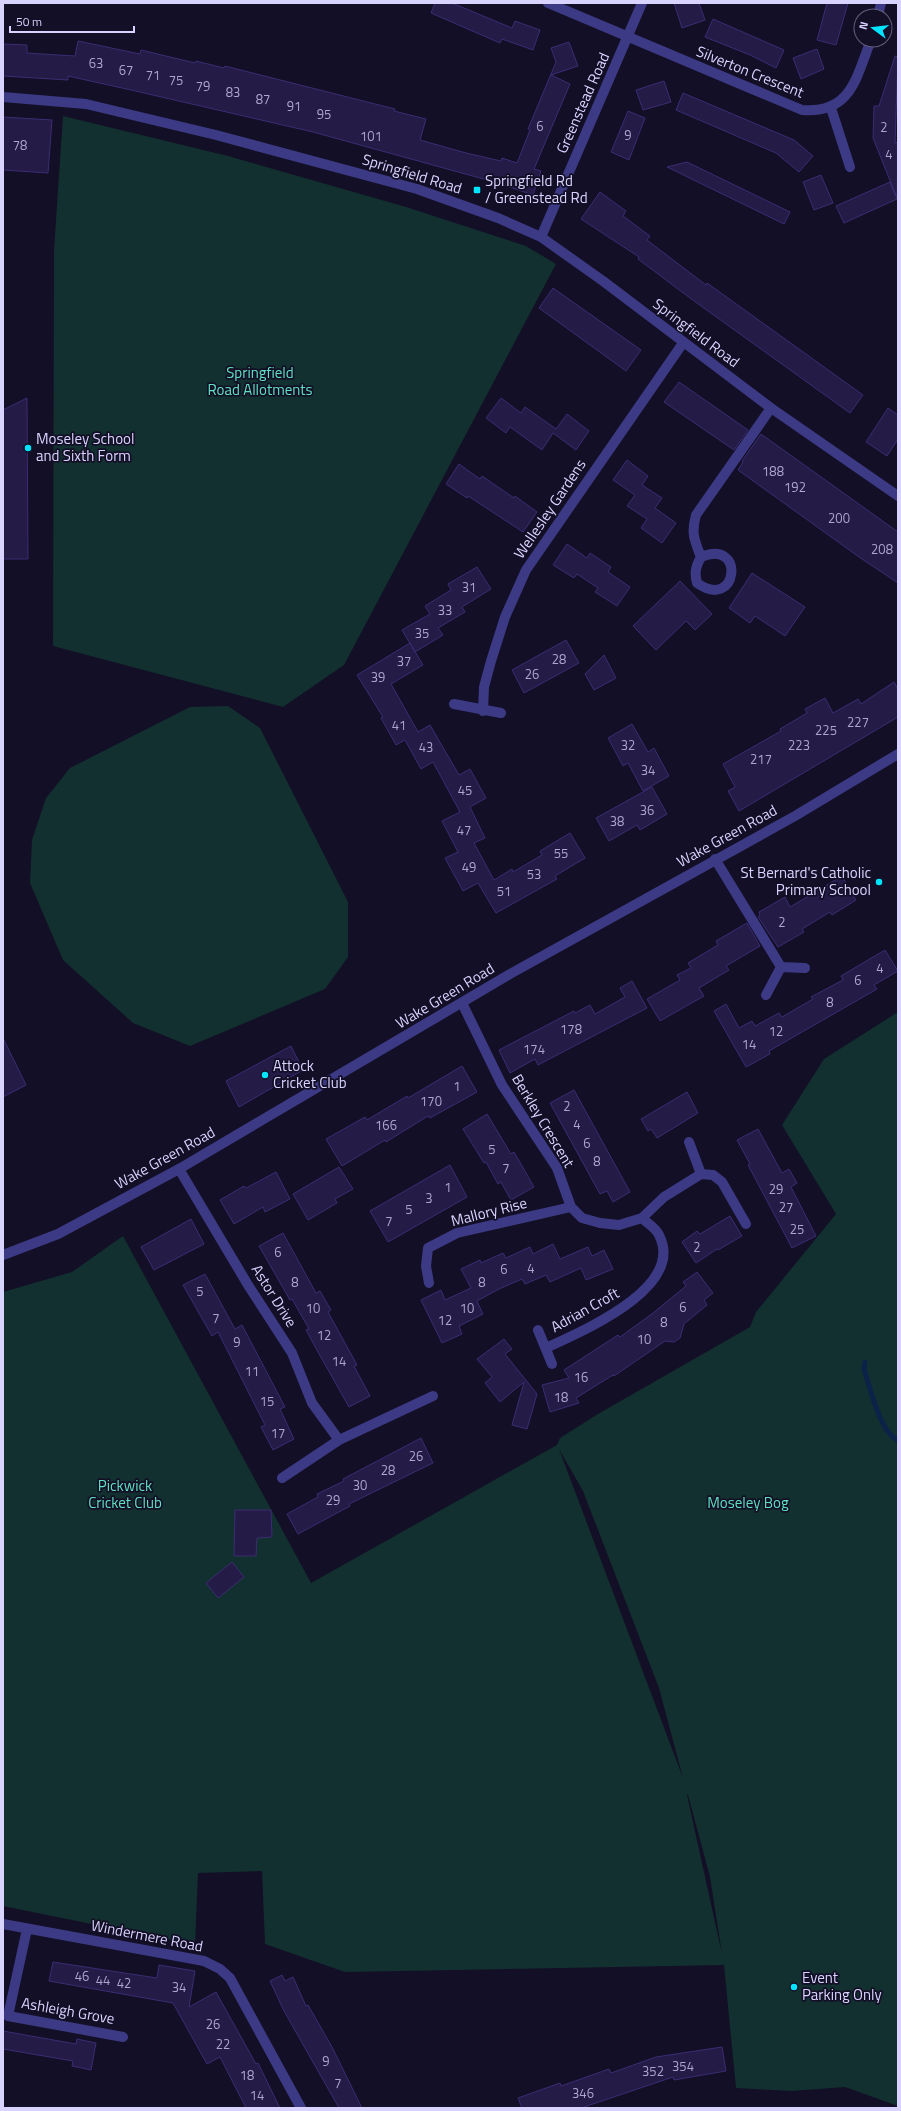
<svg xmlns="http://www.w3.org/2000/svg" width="901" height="2111" viewBox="0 0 901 2111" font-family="'Titillium Web',sans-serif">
<rect width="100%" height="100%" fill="#130f26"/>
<path fill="#12302f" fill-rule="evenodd" d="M 63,116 L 228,156 L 406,207 L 526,246 L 556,264 L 344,665 L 283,707 L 53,646 L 54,250 Z
M 228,706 L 260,728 L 348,902 L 348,957 L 325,989 L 190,1046 L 133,1023 L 63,960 L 30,883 L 32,840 L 46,798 L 70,768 L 190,707 Z
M 898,1012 L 898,2106 L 845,2087 L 792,2091 L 736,2088 L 724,1965 L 345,1972 L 265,1944 L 262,1871 L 198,1873 L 195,1945 L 3,1906 L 3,1292 L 72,1272 L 123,1236 L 311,1583 L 557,1445 L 560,1438 L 598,1414 L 750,1327 L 756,1312 L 836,1214 L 782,1125 L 824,1059 ZM 559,1449 L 583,1491 L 659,1688 L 683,1778 ZM 688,1795 L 710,1877 L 722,1954 L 687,1795 Z"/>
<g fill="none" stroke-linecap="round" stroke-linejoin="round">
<path stroke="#0c2248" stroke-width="5" d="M 865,1362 L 864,1369 C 870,1387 880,1433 898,1440"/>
</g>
<path fill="#241b47" stroke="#3b2d73" d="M 435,3 L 452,3 L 512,28 L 515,21 L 540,30 L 533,50 L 502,39 L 500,43 L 431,13 Z
M 674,3 L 699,3 L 705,20 L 682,28 Z
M 827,3 L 848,3 L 836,45 L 817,40 Z
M 713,19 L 784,50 L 776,68 L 750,55 L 705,37 Z
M 78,41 L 140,54 L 141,50 L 195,63 L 196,61 L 224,68 L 225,66 L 395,109 L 394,111 L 426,119 L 420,140 L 466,153 L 501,161 L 502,158 L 517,163 L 530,130 L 528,129 L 556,62 L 551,48 L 569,42 L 578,66 L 551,75 L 570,84 L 534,169 L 541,171 L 533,195 L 498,183 L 313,132 L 131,90 L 68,76 L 68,80 L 3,76 L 3,44 L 27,45 L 27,53 L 75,56 Z
M 817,49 L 824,69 L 801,79 L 793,58 Z
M 895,56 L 898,57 L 895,143 L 898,142 L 897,198 L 873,138 L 874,106 L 879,106 Z
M 664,81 L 671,102 L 643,110 L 636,90 Z
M 683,93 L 794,140 L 813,156 L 799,172 L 776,153 L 676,110 Z
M 628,111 L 645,118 L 629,160 L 611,152 Z
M 3,117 L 52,120 L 48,173 L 3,170 Z
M 687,162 L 790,212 L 784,224 L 667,167 Z
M 821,175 L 833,203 L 814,210 L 803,182 Z
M 890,182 L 897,199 L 844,223 L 836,206 Z
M 600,192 L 626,211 L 623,216 L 650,236 L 647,240 L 706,285 L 707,283 L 863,395 L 850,413 L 690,298 L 638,259 L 639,257 L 581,219 Z
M 553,288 L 641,350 L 626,371 L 539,308 Z
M 679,382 L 748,430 L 734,450 L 664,402 Z
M 27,398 L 28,559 L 3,559 L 3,410 Z
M 501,398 L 521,413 L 525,407 L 556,429 L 567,414 L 589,431 L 576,450 L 553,433 L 542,450 L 510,427 L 506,433 L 486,418 Z
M 888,408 L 898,415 L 898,439 L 887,456 L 866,442 Z
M 761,434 L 898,532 L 898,583 L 859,557 L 738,470 L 743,462 L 742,461 Z
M 627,460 L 648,476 L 642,485 L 662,498 L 655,508 L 676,523 L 662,543 L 641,528 L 647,519 L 627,506 L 635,495 L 613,480 Z
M 459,464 L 480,479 L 482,476 L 514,498 L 515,496 L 537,512 L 523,532 L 468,496 L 467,498 L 446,484 Z
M 567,544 L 587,558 L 590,553 L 611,567 L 608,572 L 630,587 L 617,606 L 595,592 L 598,588 L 577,574 L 574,578 L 553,565 Z
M 477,567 L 491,589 L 462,607 L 465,612 L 438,628 L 443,635 L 415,652 L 402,630 L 430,614 L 425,606 L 451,590 L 448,584 Z
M 752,573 L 805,607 L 785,636 L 755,616 L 750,623 L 729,608 Z
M 680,581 L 712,614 L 695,630 L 686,621 L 656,650 L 633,626 Z
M 566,640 L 579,663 L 524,693 L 512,670 Z
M 410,643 L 423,665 L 391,684 L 418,732 L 430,725 L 459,775 L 470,769 L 486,798 L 470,807 L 485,838 L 474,843 L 494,880 L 512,869 L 513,872 L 542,855 L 540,851 L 570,833 L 585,858 L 555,876 L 557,879 L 496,913 L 478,883 L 463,891 L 445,858 L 458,852 L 442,821 L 460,812 L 433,762 L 421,769 L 405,740 L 396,745 L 381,718 L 383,717 L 357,675 Z
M 604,655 L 616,678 L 594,690 L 585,674 Z
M 894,682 L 898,689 L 898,717 L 739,811 L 728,791 L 735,787 L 723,764 L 781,731 L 780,729 L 807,713 L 805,709 L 825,698 L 833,713 L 858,699 L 861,704 Z
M 632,724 L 648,752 L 654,748 L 669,776 L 643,791 L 628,763 L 623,766 L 608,738 Z
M 652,787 L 667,814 L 640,830 L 637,825 L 609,841 L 596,818 Z
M 842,876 L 856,900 L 832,915 L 830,912 L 802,929 L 804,932 L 778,947 L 758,917 L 760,915 L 759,912 L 785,897 L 790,907 Z
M 747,923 L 760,946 L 726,966 L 729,970 L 699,988 L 704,996 L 660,1021 L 647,999 L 680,980 L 677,975 L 691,968 L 688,963 L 718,945 L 716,941 Z
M 885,950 L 898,971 L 874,985 L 877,989 L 769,1051 L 770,1054 L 746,1067 L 714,1011 L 726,1004 L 739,1028 L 752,1021 L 755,1026 L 779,1013 L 782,1017 L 813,999 L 811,997 L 843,980 L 841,976 Z
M 632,981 L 647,1008 L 538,1065 L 535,1059 L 510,1073 L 499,1050 L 574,1011 L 575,1013 L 590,1005 L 595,1014 L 625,997 L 620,988 Z
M 3,1038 L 26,1085 L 3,1097 Z
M 291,1046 L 303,1070 L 239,1107 L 226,1081 Z
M 462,1066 L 477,1092 L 430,1118 L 428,1116 L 386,1142 L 385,1140 L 342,1166 L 326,1139 L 365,1117 L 367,1120 L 407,1096 L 408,1098 Z
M 574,1090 L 630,1192 L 613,1202 L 607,1191 L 600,1194 L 550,1103 Z
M 687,1092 L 698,1113 L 657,1138 L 651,1129 L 648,1131 L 641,1119 Z
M 487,1114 L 511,1154 L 514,1152 L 534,1187 L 511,1200 L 501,1182 L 498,1184 L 486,1162 L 484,1163 L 463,1129 Z
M 758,1129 L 782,1173 L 789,1169 L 797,1183 L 791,1187 L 816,1236 L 792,1248 L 748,1165 L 750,1164 L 737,1140 Z
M 450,1165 L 467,1197 L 388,1242 L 370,1211 Z
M 339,1167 L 353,1189 L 335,1199 L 337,1203 L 308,1220 L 293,1194 Z
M 276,1172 L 290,1199 L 265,1212 L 263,1207 L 234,1224 L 220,1200 L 244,1186 L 246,1188 Z
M 730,1216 L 742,1236 L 718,1250 L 717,1249 L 696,1263 L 682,1242 L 697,1231 L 700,1234 Z
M 191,1219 L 204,1244 L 154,1270 L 141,1247 Z
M 283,1233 L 316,1293 L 320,1291 L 331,1310 L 328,1312 L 357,1365 L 354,1366 L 370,1396 L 349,1407 L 318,1352 L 306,1330 L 309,1329 L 292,1299 L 290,1300 L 259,1246 Z
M 553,1244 L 560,1259 L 588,1247 L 592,1256 L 604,1250 L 613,1269 L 586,1280 L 581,1268 L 550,1282 L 546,1275 L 525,1284 L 522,1279 L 499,1289 L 477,1301 L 483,1314 L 459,1326 L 462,1334 L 442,1343 L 421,1300 L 441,1290 L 445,1300 L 471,1288 L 461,1269 L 480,1260 L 481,1263 L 503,1253 L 506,1258 L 530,1247 L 533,1254 Z
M 697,1272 L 713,1293 L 704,1300 L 707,1305 L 684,1324 L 680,1338 L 674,1342 L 665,1341 L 614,1376 L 613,1375 L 576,1398 L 579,1403 L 550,1412 L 542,1385 L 569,1378 L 564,1370 L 618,1335 L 620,1337 L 653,1313 L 686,1286 L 683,1282 Z
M 205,1274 L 235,1329 L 242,1325 L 285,1407 L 280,1409 L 294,1439 L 273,1450 L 261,1427 L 265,1425 L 218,1332 L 212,1336 L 183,1285 Z
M 504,1339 L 512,1349 L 505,1354 L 537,1394 L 527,1429 L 512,1425 L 524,1382 L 500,1402 L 485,1383 L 492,1377 L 477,1359 Z
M 421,1438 L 433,1463 L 349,1504 L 350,1506 L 298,1534 L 287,1514 L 318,1497 L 317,1494 L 344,1481 L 343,1479 Z
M 235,1510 L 271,1510 L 272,1537 L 257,1538 L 256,1556 L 234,1556 Z
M 232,1562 L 244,1577 L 218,1598 L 206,1583 Z
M 53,1962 L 157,1978 L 159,1965 L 195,1971 L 189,2007 L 216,1992 L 256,2064 L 258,2063 L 280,2108 L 246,2108 L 220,2057 L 207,2064 L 173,2003 L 49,1981 Z
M 282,1975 L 285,1981 L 293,1977 L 306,2006 L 308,2005 L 332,2047 L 362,2108 L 339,2108 L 284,2011 L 270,1981 Z
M 3,2031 L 76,2044 L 77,2039 L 96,2043 L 91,2070 L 72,2066 L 73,2061 L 3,2049 Z
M 722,2047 L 726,2071 L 674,2080 L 673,2077 L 581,2108 L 522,2108 L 518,2098 L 560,2083 L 561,2086 L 609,2069 L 611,2073 L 656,2057 Z"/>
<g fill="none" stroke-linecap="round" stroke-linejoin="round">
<path stroke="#3d3a85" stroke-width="10" d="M 548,3 L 802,110 C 851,114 856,78 871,40
M 878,16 L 881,3
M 831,108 L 850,167
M 541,237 L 642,3
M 701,557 C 746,538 738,612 697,583 C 694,572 696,566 701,557 C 694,539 691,533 696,515 L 771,408
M 454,704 L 501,713
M 483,711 L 484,687 L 491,661 L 505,617 L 526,570 L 683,343
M 715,859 L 781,967 L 805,968
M 766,995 L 781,967
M 462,1003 L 502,1085 L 557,1168 L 571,1207 L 582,1218 L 600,1223 L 619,1225 L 642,1218 L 664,1197 L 701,1174 L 689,1142
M 179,1169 L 248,1285 L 292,1353 L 312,1403 L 339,1440 L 282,1478
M 701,1174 L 713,1175 L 722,1182 L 746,1224
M 429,1283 L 426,1266 L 428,1248 L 457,1233 L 571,1207
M 538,1330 L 552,1364
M 546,1348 C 582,1331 686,1288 659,1235 C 656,1228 647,1223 642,1218
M 339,1440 L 433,1396
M 3,1924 L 204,1961 L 220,1969 L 230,1978 L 301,2108
M 27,1929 L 8,2016 L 123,2037"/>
<path stroke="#3d3a85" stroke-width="10" d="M 3,97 L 86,104 L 216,135 L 417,189 L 498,218 L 541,237 L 603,281 L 771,408 L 898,496
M 3,1255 L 58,1234 L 179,1169 L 510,974 L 795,816 L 898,754"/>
</g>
<g fill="#00e5ff" stroke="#130f26" stroke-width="1.5">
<rect x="473" y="186" width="8" height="8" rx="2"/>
<circle cx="28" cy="448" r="4"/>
<circle cx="879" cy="882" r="4"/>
<circle cx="265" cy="1075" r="4"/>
<circle cx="794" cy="1987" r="4"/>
</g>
<g text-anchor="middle" stroke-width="3.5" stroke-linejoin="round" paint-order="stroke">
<g font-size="13" fill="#aca6d1">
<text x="96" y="68">63</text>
<text x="126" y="75">67</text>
<text x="153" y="80">71</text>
<text x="176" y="85">75</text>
<text x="203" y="91">79</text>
<text x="233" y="97">83</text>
<text x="263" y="104">87</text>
<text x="294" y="111">91</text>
<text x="324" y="119">95</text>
<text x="540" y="131">6</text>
<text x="884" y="132">2</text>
<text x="628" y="140">9</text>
<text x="371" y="141">101</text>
<text x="20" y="150">78</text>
<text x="889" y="159">4</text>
<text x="773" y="476">188</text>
<text x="795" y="492">192</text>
<text x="839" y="523">200</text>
<text x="882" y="554">208</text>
<text x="469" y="592">31</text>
<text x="445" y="615">33</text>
<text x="422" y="638">35</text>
<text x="559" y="664">28</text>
<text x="404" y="666">37</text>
<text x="532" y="679">26</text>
<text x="378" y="682">39</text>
<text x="858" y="727">227</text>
<text x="399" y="730">41</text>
<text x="826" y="735">225</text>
<text x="628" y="750">32</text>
<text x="799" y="750">223</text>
<text x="426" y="752">43</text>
<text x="761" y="764">217</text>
<text x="648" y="775">34</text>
<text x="465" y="795">45</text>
<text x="647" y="815">36</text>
<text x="617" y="826">38</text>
<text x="464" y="835">47</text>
<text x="561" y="858">55</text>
<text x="469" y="872">49</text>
<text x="534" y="879">53</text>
<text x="504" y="896">51</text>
<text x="782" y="927">2</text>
<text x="880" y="973">4</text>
<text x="858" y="985">6</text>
<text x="830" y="1007">8</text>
<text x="571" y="1034">178</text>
<text x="776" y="1036">12</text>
<text x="749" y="1049">14</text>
<text x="534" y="1054">174</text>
<text x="457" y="1091">1</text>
<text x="431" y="1106">170</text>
<text x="567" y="1111">2</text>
<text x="577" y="1129">4</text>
<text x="386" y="1130">166</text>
<text x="587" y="1148">6</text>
<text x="492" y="1154">5</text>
<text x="597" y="1166">8</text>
<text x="506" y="1173">7</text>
<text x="448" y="1192">1</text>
<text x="776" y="1194">29</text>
<text x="429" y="1203">3</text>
<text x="786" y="1212">27</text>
<text x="409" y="1214">5</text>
<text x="389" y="1226">7</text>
<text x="797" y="1234">25</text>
<text x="697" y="1252">2</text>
<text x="278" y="1257">6</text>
<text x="531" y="1273">4</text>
<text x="504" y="1274">6</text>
<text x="295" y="1287">8</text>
<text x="482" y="1287">8</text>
<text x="200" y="1296">5</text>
<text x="683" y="1312">6</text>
<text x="313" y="1313">10</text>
<text x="467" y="1313">10</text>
<text x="216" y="1323">7</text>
<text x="445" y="1325">12</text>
<text x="664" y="1327">8</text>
<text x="324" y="1340">12</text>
<text x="644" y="1344">10</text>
<text x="237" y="1347">9</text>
<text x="339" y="1366">14</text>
<text x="252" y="1376">11</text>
<text x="581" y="1382">16</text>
<text x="561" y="1402">18</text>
<text x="267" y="1406">15</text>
<text x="278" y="1438">17</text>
<text x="416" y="1461">26</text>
<text x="388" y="1475">28</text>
<text x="360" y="1490">30</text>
<text x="333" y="1505">29</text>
<text x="82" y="1981">46</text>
<text x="103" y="1985">44</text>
<text x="124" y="1988">42</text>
<text x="179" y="1992">34</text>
<text x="213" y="2029">26</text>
<text x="223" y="2049">22</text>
<text x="326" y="2066">9</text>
<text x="683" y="2071">354</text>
<text x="653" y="2076">352</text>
<text x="247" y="2080">18</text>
<text x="338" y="2088">7</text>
<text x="583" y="2098">346</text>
<text x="257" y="2100">14</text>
</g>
<g font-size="15" fill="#d9d4ff" stroke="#130f26">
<text transform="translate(750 72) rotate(22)" y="5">Silverton Crescent</text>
<text transform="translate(583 103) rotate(-66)" y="5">Greenstead Road</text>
<text transform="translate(412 174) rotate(17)" y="5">Springfield Road</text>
<text transform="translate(696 333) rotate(37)" y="5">Springfield Road</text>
<text transform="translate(550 509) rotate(-56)" y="5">Wellesley Gardens</text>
<text transform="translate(727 836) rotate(-29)" y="5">Wake Green Road</text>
<text transform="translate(445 996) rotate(-31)" y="5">Wake Green Road</text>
<text transform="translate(543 1121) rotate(59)" y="5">Berkley Crescent</text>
<text transform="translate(165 1158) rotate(-29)" y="5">Wake Green Road</text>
<text transform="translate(489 1212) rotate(-14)" y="5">Mallory Rise</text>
<text transform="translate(274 1296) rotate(58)" y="5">Astor Drive</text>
<text transform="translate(585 1310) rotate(-29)" y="5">Adrian Croft</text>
<text transform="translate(147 1936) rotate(11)" y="5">Windermere Road</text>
<text transform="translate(68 2011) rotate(10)" y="5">Ashleigh Grove</text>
</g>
<g font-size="15" fill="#d9d4ff" stroke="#130f26" text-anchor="start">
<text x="485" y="186">Springfield Rd<tspan x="485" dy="17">/ Greenstead Rd</tspan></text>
<text x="36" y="444">Moseley School<tspan x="36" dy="17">and Sixth Form</tspan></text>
<text x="871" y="878" text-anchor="end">St Bernard's Catholic<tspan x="871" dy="17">Primary School</tspan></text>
<text x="273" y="1071">Attock<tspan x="273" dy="17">Cricket Club</tspan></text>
<text x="802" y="1983">Event<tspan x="802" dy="17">Parking Only</tspan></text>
</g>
<g font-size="15" fill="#5fe0c0" stroke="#130f26">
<text x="260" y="378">Springfield<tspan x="260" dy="17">Road Allotments</tspan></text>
<text x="125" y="1491">Pickwick<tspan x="125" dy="17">Cricket Club</tspan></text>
<text x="748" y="1508">Moseley Bog</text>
</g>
</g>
<rect width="901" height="2111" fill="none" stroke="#d9d4ff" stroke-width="8"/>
<g transform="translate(873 28) rotate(285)"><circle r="19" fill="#130f26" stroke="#625e7d"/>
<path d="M0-3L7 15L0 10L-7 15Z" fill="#00e5ff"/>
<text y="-6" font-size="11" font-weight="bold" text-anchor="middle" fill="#d9d4ff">N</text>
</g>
<path d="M10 26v6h124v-6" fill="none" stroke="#d9d4ff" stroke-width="2"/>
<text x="16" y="26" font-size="12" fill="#d9d4ff" stroke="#130f26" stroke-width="3" paint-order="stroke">50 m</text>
</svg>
